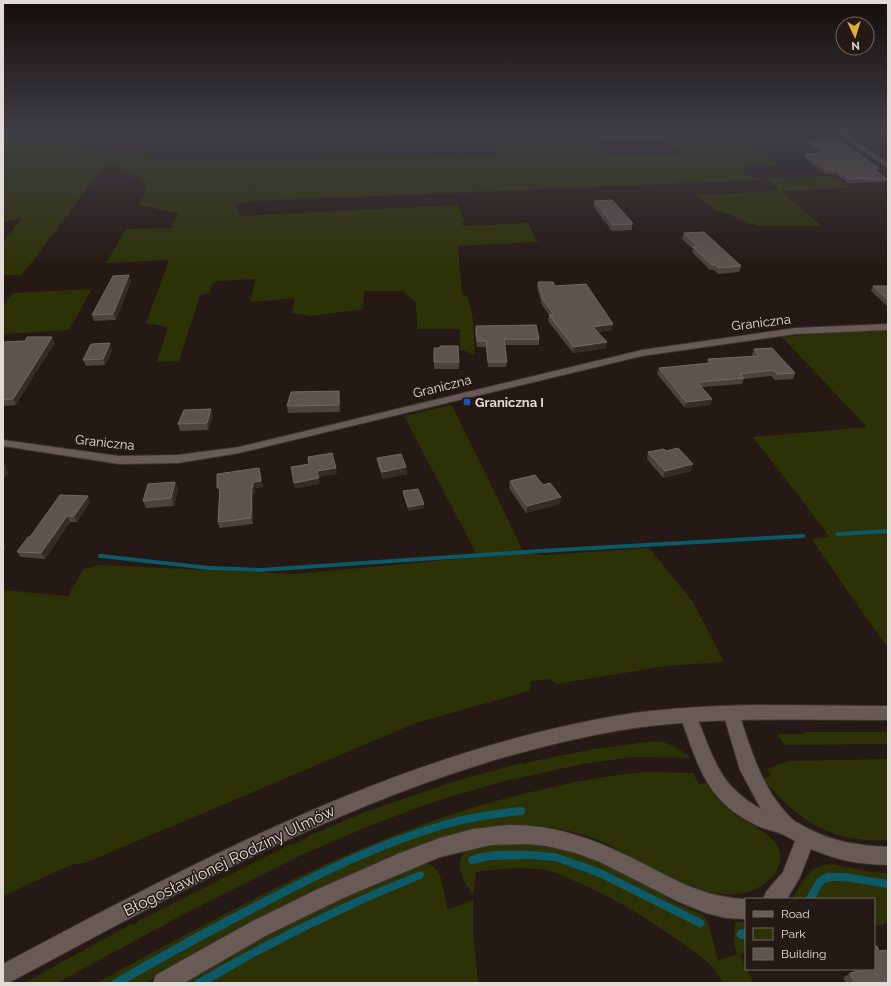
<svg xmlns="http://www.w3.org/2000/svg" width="891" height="986" viewBox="0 0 891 986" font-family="Raleway,sans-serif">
<rect width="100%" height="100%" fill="#241914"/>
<path fill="#2d3206" d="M 3,132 L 38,132 L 27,141 L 37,143 L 70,144 L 93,149 L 136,152 L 145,154 L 151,159 L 159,160 L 764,154 L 777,165 L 749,165 L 742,173 L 761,180 L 255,201 L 234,205 L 239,210 L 240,216 L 458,205 L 465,223 L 458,224 L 467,226 L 528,223 L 538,242 L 458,246 L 462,295 L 468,296 L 473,319 L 475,355 L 460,349 L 460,329 L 417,329 L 416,303 L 403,291 L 364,291 L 363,309 L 311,316 L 292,313 L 295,298 L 250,302 L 256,279 L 219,281 L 213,283 L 209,293 L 200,295 L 179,361 L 157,362 L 168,327 L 146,323 L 169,260 L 106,263 L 126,229 L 173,228 L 172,224 L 179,214 L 139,205 L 146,189 L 145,182 L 111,163 L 106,163 L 29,266 L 21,275 L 3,275 L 3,242 L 22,218 L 3,222 Z
M 454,132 L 761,132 L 765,136 L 743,136 L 762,152 L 683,153 L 664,140 L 594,140 L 606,154 L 496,155 L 494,133 Z
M 832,176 L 851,188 L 780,191 L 822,226 L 758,226 L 746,222 L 732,215 L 717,211 L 697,195 L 779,191 L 767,178 Z
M 92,289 L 69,330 L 3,334 L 3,305 L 13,293 Z
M 886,331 L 888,332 L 888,648 L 811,539 L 829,537 L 808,508 L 753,437 L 867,427 L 782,337 L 837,332 Z
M 452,405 L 527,559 L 525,552 L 545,555 L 649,548 L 693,602 L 724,662 L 667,666 L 556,684 L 549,679 L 531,681 L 529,691 L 416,723 L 85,863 L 73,864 L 3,896 L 3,590 L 68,596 L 83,569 L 100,565 L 294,574 L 478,557 L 404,416 Z
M 806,732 L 888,732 L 888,744 L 785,745 L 777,734 L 805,734 Z
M 655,741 C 669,742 680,749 691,758 L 633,757 L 583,764 L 504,781 L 430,803 L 367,827 L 301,855 L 184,914 L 57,983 L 24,983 L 131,924 L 135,925 L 140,920 L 289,845 L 295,844 L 313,834 L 363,813 L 452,782 L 522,763 L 524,764 L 529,762 L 594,749 Z
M 888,759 L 888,840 C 833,844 797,820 763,779 L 771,776 L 767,769 L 789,761 Z
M 646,772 L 693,773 L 699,784 L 706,783 C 713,794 722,804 732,812 C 745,823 773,833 779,849 C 783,859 778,872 770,879 C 721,926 636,851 587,836 C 548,824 517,821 477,830 L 223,939 L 146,983 L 97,983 C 238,906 378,827 536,791 C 572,782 609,775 646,772 Z
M 521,843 L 567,850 L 591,858 L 634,878 L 678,904 L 702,914 L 708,922 L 718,960 L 737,955 L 734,944 L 735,922 L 746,922 L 746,953 L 740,955 L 754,983 L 723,983 L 713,967 L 705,960 C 665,930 623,901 577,882 C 567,878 556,872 546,870 C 522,867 499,868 476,872 L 473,894 C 466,887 458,871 460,861 C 460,858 462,855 464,852 L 501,844 Z
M 425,863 L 433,866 L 440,875 L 448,910 L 473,900 L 473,931 L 478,983 L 182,983 L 266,934 L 314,910 Z
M 831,864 L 871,872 L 888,873 L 888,923 L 874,926 L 874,899 L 792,899 C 805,881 806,866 831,864 Z"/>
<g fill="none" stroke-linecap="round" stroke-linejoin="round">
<path fill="#0c5968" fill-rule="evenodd" d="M 888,529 L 888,533 L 838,536 L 836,535 L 835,534 L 836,533 L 838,532 Z
M 803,534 L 805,535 L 806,536 L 805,537 L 803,538 L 541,553 L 260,572 L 209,570 L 101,558 L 99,558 L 98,556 L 99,554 L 101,554 L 209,566 L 260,568 L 541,549 Z
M 521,807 L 524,808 L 525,811 L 524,814 L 521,815 C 500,817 479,820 458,825 C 394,842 333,871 274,902 C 224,928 174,955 125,983 L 111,983 L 113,980 C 164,950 215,922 267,896 C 329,864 391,834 458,817 C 479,812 500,809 521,807 Z
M 531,851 L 555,853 L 601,869 L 703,920 L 705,923 L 703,926 L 700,928 L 697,926 L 599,877 L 555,861 L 531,859 L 491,860 L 472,864 L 469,863 L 468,860 L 469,857 C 488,849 511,851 531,851 Z
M 420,871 L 423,872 L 424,875 L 423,878 L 366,902 L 311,928 L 256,956 L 209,983 L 194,983 L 196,980 C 268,938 342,902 420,871 Z
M 827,873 L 844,873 L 888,880 L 888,888 C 876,887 835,877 825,883 C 821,886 818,894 815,899 L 805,899 L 817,879 L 819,877 Z
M 741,929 L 746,929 L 746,939 L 741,939 L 738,937 L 736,934 L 738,931 Z"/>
<defs>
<path id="street" d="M 731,706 L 737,708 L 739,713 C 751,750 762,789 790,817 C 793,821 800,824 805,827 C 833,842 857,845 888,847 L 888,865 C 857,864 840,861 811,849 L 800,877 L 787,899 L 763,899 L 766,892 L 783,872 L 795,841 C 790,838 785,835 779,833 C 771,830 763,829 756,825 C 705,801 698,764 680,716 L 682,711 L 688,709 L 694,711 C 714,755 715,783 761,809 L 740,770 L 723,713 L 725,708 Z
M 508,825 C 551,824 592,838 630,857 C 671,877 699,897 746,899 L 746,919 L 726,918 L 706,913 L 679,902 L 600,862 L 576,853 L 547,846 L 527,844 L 491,845 L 440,857 L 343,898 L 265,936 L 184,983 L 153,983 L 156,975 L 197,952 L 251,922 L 316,890 L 400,853 L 440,838 L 473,829 Z"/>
<path id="secondary" d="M 836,132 L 842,132 L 888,163 L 888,168 Z
M 888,324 L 888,330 L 796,334 L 642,356 L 239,453 L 178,463 L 119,464 L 3,446 L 3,440 L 119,456 L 178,455 L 239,447 L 642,350 L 796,328 Z
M 754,705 L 888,706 L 888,720 C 799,720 710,716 622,730 C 404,767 203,879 10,982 L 3,983 L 3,964 C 199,860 400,752 621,715 C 665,708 709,706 754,705 Z"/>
</defs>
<use href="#street" stroke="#3c3431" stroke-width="2"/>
<use href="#secondary" stroke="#3c3431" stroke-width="2"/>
<use href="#street" fill="#685a55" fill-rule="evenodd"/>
<use href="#secondary" fill="#685a55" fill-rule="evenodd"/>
</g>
<path fill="#4e423e" d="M 810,141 L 879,168 L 877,172 L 887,179 L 886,182 L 848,183 L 836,174 L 826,174 L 804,157 L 805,154 L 821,153 L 809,144 Z
M 594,201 L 632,222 L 632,230 L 612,231 L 593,206 Z
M 684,233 L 741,266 L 739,272 L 718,274 L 714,270 L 710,270 L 692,252 L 693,249 L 682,239 Z
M 129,275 L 131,281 L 116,320 L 94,321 L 92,315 Z
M 538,282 L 555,286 L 612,330 L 598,332 L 606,348 L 573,353 L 548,321 L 549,315 L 542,305 L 537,287 Z
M 873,286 L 888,286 L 888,307 L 871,291 Z
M 476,326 L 539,339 L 539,345 L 504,345 L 507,362 L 506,367 L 488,367 L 486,347 L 477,347 L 475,331 Z
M 3,342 L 55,343 L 34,375 L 16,405 L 3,406 Z
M 434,348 L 440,348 L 459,362 L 459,369 L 434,369 Z
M 754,349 L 795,373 L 793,379 L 775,380 L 771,376 L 744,379 L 742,384 L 702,387 L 712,399 L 710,405 L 685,408 L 657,374 L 659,368 L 707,363 L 708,359 L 752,356 L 752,355 Z
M 112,350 L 105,365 L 86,366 L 83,360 Z
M 340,398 L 340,412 L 288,413 L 287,406 Z
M 213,416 L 208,430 L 180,431 L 178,424 Z
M 666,451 L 691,471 L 663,478 L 647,459 L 648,452 Z
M 377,458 L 406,467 L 407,474 L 383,479 L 378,465 Z
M 259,468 L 263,487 L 254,488 L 255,493 L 253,493 L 253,524 L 219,528 L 218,522 L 219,494 Z
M 510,481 L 543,485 L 560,504 L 526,513 L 509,488 Z
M 175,482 L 178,489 L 174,506 L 146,508 L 143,501 Z
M 403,491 L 424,508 L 409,511 L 403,495 Z
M 90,502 L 77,522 L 70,522 L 45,559 L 21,557 L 17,552 L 30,537 Z
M 879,951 L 888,983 L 846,983 L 843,978 L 850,973 L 854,972 L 852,969 L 874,969 Z"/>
<path fill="#372b26" d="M 129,275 L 131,281 L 116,320 L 113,314 Z
M 613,324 L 612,330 L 592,332 L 593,327 Z
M 52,337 L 55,343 L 34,375 L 16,405 L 13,399 L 32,369 Z
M 607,342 L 606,348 L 573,353 L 574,347 Z
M 110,343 L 112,350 L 105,365 L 103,359 Z
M 339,391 L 340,398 L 340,412 L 339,405 Z
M 712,399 L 710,405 L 685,408 L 686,402 Z
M 211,409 L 213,416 L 208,430 L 207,423 Z
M 4,463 L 9,473 L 3,479 L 3,464 Z
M 693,464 L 691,471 L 663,478 L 665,471 Z
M 406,467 L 407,474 L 383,479 L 382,472 Z
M 259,468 L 263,487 L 254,488 L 255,493 L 253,493 L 253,524 L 251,518 L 252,487 Z
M 336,468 L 337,474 L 318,477 L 317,471 Z
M 319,478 L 320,484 L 295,489 L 294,483 Z
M 175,482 L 178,489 L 174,506 L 171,498 Z
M 217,488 L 220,488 L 221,493 L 219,494 Z
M 88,496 L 90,502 L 77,522 L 74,516 Z
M 561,497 L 560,504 L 526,513 L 527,506 Z
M 424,504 L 424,508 L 409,511 L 408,507 Z
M 67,516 L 70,522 L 45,559 L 41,553 Z
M 3,544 L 4,544 L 6,547 L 3,551 Z"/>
<path fill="#5e534e" stroke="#736864" d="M 810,141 L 840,141 L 879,168 L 872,168 L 887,179 L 849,179 L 837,170 L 827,170 L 805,154 L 827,153 Z
M 612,200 L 632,222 L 631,222 L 633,224 L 613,225 L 594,201 Z
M 704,232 L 741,266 L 719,268 L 715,264 L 712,265 L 693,247 L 697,246 L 684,233 Z
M 129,275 L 113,314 L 92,315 L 113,276 Z
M 538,282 L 553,282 L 555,286 L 586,284 L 613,324 L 593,327 L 607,342 L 574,347 L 549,315 L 554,315 L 543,299 Z
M 873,286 L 888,286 L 888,300 Z
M 536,325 L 539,339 L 504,339 L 507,362 L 488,362 L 486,341 L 477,341 L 476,326 Z
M 27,337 L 52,337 L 32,369 L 13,399 L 3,400 L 3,375 L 4,373 L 3,373 L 3,342 L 25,341 Z
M 110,343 L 103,359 L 83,360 L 91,344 Z
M 440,346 L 458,346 L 459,362 L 434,362 L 434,348 L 440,348 Z
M 772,348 L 795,373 L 777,374 L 774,370 L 740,374 L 744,378 L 697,382 L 712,399 L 686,402 L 659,368 L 711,363 L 708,359 L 759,356 L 754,349 Z
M 339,391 L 339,405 L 287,406 L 291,392 Z
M 211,409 L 207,423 L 178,424 L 184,410 Z
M 678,448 L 693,464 L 665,471 L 648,452 L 664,449 L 666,451 Z
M 332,453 L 336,468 L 317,471 L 319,478 L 294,483 L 291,467 L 309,464 L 308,457 Z
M 401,454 L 406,467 L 382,472 L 377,458 Z
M 259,468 L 261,481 L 253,482 L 253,487 L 252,487 L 251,518 L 218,522 L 220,488 L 217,488 L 217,474 Z
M 535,475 L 543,485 L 550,483 L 561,497 L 527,506 L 510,481 Z
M 175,482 L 171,498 L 143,501 L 148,484 Z
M 418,489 L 424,504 L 408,507 L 403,491 Z
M 60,495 L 88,496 L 74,516 L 67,516 L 41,553 L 17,552 L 28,537 L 30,537 Z
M 877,946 L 879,951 L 888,950 L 888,983 L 855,983 L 850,973 L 862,971 L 861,969 L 874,969 L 874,947 Z"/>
<linearGradient id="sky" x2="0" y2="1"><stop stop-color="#140e0b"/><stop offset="0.49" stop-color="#3f3e45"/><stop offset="1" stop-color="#3f3e45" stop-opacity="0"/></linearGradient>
<rect width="891" height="270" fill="url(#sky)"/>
<rect fill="#1a4fb4" stroke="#241914" stroke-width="1.5" x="463" y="398" width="8" height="8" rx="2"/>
<g text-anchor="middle" stroke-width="3" stroke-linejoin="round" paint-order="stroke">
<g font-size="13" fill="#e3dbd8" stroke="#241914">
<text transform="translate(761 322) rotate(-7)" y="5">Graniczna</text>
<text transform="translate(442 386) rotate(-14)" y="5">Graniczna</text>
<text transform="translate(105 442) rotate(6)" y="5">Graniczna</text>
</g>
<g font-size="13" font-weight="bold" fill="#e3dbd8" stroke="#241914" text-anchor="start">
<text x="475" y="407">Graniczna I</text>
</g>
<g font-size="16" fill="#e3dbd8" stroke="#241914">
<text transform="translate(229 860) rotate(-26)" y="6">Błogosławionej Rodziny Ulmów</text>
</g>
</g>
<rect width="891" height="986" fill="none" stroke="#e3dbd8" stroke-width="8"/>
<rect x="745" y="898" width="130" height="72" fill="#241914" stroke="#706762"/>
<rect x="753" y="911" width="20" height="6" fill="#685a55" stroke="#706762"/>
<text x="781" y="918" font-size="12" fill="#e3dbd8">Road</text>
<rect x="753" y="928" width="20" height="12" fill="#2d3206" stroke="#706762"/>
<text x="781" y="938" font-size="12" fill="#e3dbd8">Park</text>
<rect x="753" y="948" width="20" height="12" fill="#5e534e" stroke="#706762"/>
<text x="781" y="958" font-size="12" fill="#e3dbd8">Building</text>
<g transform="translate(855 36) rotate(176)"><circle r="19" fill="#241914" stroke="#706762"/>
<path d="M0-3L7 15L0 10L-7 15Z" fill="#e3ae35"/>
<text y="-6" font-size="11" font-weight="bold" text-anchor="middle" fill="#e3dbd8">N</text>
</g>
</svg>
